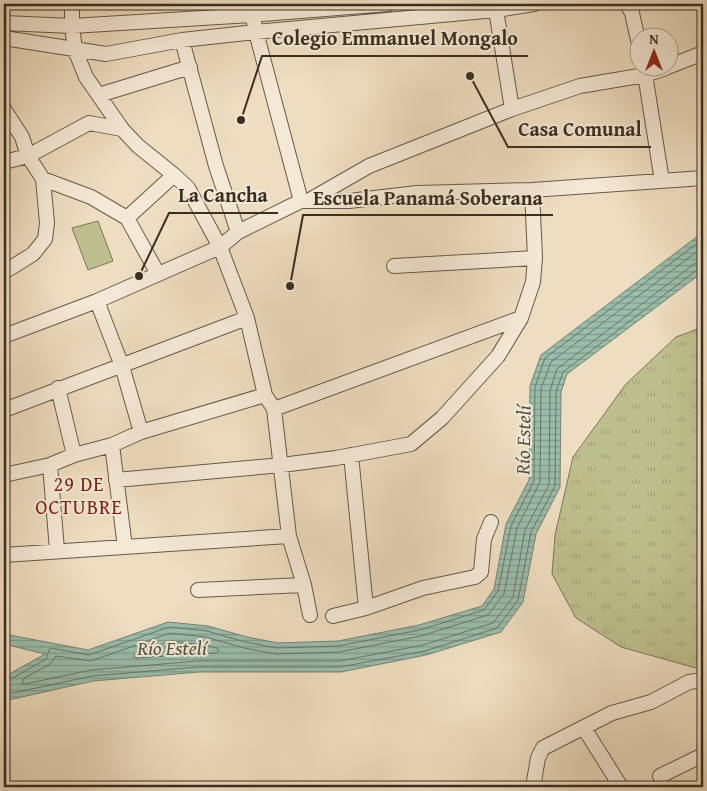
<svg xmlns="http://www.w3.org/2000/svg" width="707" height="791" viewBox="0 0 707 791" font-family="'Gentium Book Plus',serif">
<defs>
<pattern id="grass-tufts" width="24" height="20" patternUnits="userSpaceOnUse" patternTransform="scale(1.25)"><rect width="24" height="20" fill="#bebf8e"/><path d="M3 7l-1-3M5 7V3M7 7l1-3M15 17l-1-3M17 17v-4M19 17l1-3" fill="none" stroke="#a4a47a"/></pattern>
<pattern id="water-rules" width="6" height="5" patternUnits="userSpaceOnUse" patternTransform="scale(1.25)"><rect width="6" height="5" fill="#9bbdac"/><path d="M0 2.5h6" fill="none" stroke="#7f9a8c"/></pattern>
</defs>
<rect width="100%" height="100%" fill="#eeddc0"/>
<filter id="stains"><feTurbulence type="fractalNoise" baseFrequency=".004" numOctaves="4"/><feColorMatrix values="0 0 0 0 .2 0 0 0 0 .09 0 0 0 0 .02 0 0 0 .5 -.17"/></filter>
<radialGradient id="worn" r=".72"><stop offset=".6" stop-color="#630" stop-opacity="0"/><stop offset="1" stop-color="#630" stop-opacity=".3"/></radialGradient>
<path fill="url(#grass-tufts)" stroke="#7c7657" d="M 703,327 L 703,670 L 621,647 L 576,618 L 552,574 L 555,535 L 573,457 L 626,384 L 676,337 Z"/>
<path fill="#bebf8e" stroke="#7c7657" d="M 98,221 L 113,261 L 88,270 L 72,228 Z"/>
<path fill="url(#water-rules)" stroke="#748474" d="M 703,232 L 703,272 L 567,374 L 561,392 L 560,487 L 536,534 L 523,602 L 501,632 L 426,655 L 341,672 L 199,672 L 93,681 L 4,701 L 4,675 L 11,673 L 45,654 L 4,644 L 4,634 L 88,650 L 168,622 L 208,626 L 247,637 L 278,643 L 338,641 L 419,625 L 482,606 L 494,589 L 506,524 L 529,480 L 530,386 L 541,355 Z"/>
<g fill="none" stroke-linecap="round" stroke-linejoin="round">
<path stroke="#6a7666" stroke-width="1" d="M 703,247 L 551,362 L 541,389 L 540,482 L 517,528 L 504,594 L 488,615 L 421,636 L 339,652 L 276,654 L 244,648 L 206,637 L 170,633 L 91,661 L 56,656 L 50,664 L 23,679 L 22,683 L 25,684 L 91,670 L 198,661 L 340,661 L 423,645 L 493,623 L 513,597 L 525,530 L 549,485 L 550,391 L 557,369 L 694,264 L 703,262
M 171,641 L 204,645 L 217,648 L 219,651 L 216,653 L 136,658 L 133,657 L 135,654 Z
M 4,679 L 13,678 L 46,659 L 50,648 L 89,655 L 169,627 L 207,631 L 245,642 L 277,648 L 338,646 L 420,630 L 484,610 L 498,591 L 511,526 L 534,481 L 535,387 L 545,358 L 703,239
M 4,695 L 92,676 L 198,667 L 340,667 L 425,651 L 497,628 L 518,600 L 531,532 L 555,486 L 556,392 L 563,372 L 698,269 L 703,268"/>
<defs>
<path id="minor" d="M 72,4 L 72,26 L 75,50 L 86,77 L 122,129 L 138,146 L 174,175 L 188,188 L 220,247 L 247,318 L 265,395 L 274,409 L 289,536 L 304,585 L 310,615
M 250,4 L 256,32 L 301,201
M 627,4 L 632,13 L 640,49
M 496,10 L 512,109
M 4,23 L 72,26 L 251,15 L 388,4
M 4,38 L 106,54 L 182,40 L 256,32 L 496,10 L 534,4
M 182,40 L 216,166 L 238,232
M 670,66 L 703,53
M 644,68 L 662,181
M 99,95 L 190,67
M 4,109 L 22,137 L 28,156 L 43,179 L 47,223 L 45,239 L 33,254 L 4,272
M 4,162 L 28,156 L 89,123 L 122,129
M 43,179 L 91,197 L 127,218 L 158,274
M 308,201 L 369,166 L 512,109 L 580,86 L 645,75 L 666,68
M 127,218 L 174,175
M 394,266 L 535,258
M 97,301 L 122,366 L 141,432
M 4,336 L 97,301 L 220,247 L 238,232 L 301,201 L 349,201 L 417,193 L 532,190 L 703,178
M 58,388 L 74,455
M 274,409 L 521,318
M 4,410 L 247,318
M 112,445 L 125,547
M 351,455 L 366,608
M 50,465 L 57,550
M 4,475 L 50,465 L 74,455 L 112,445 L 141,432 L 265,395
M 116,480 L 282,465 L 336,458 L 411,444 L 442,418 L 498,356 L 521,318 L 533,282 L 535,258 L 532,190
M 4,555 L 289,536
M 198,590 L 304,585
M 333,616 L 366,608 L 423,588 L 475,577 L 481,572 L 484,539 L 491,522
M 584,728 L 621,787
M 660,776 L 703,755
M 533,787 L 538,758 L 543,748 L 612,713 L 651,702 L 689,682 L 703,680"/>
</defs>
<use href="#minor" stroke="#665a48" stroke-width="16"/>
<use href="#minor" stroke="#f4e9d6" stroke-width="14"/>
</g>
<g text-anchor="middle" stroke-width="4" stroke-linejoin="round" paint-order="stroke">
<g font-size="20" font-style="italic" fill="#525243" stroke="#f4e9d6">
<text transform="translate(523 440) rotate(-89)" y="7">Río Estelí</text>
<text x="172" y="655">Río Estelí</text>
</g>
<g font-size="20" letter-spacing="1" fill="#7a1f14" stroke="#f4e9d6">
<text x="79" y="491">29 DE<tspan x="79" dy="23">OCTUBRE</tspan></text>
</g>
</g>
<path fill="none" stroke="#392e20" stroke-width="2" d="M241 120L262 56H528M470 76L508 147H651M139 276L169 213H278M290 286L303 215H553"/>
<g fill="#392e20" stroke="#f4e9d6" stroke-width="2">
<circle cx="241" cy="120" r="5"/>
<circle cx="470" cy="76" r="5"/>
<circle cx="139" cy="276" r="5"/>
<circle cx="290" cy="286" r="5"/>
</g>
<g font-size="20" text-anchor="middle" font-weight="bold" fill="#392e20" stroke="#f4e9d6" stroke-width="4" stroke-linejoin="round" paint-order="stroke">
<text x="395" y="45">Colegio Emmanuel Mongalo</text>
<text x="580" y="136">Casa Comunal</text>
<text x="223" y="202">La Cancha</text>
<text x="428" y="205">Escuela Panamá Soberana</text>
</g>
<rect width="707" height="791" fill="none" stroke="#eeddc0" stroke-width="20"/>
<rect x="5" y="5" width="697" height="781" fill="none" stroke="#392e20" stroke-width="2.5"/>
<rect x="10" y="10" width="687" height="771" fill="none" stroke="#392e20"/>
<g transform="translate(654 52)"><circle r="24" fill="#f4e9d6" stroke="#a99e8d"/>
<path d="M0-4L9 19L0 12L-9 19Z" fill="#8f2418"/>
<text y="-8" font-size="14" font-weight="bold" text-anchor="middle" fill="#392e20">N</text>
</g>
<rect width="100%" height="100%" filter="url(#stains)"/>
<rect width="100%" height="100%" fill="url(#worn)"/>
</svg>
